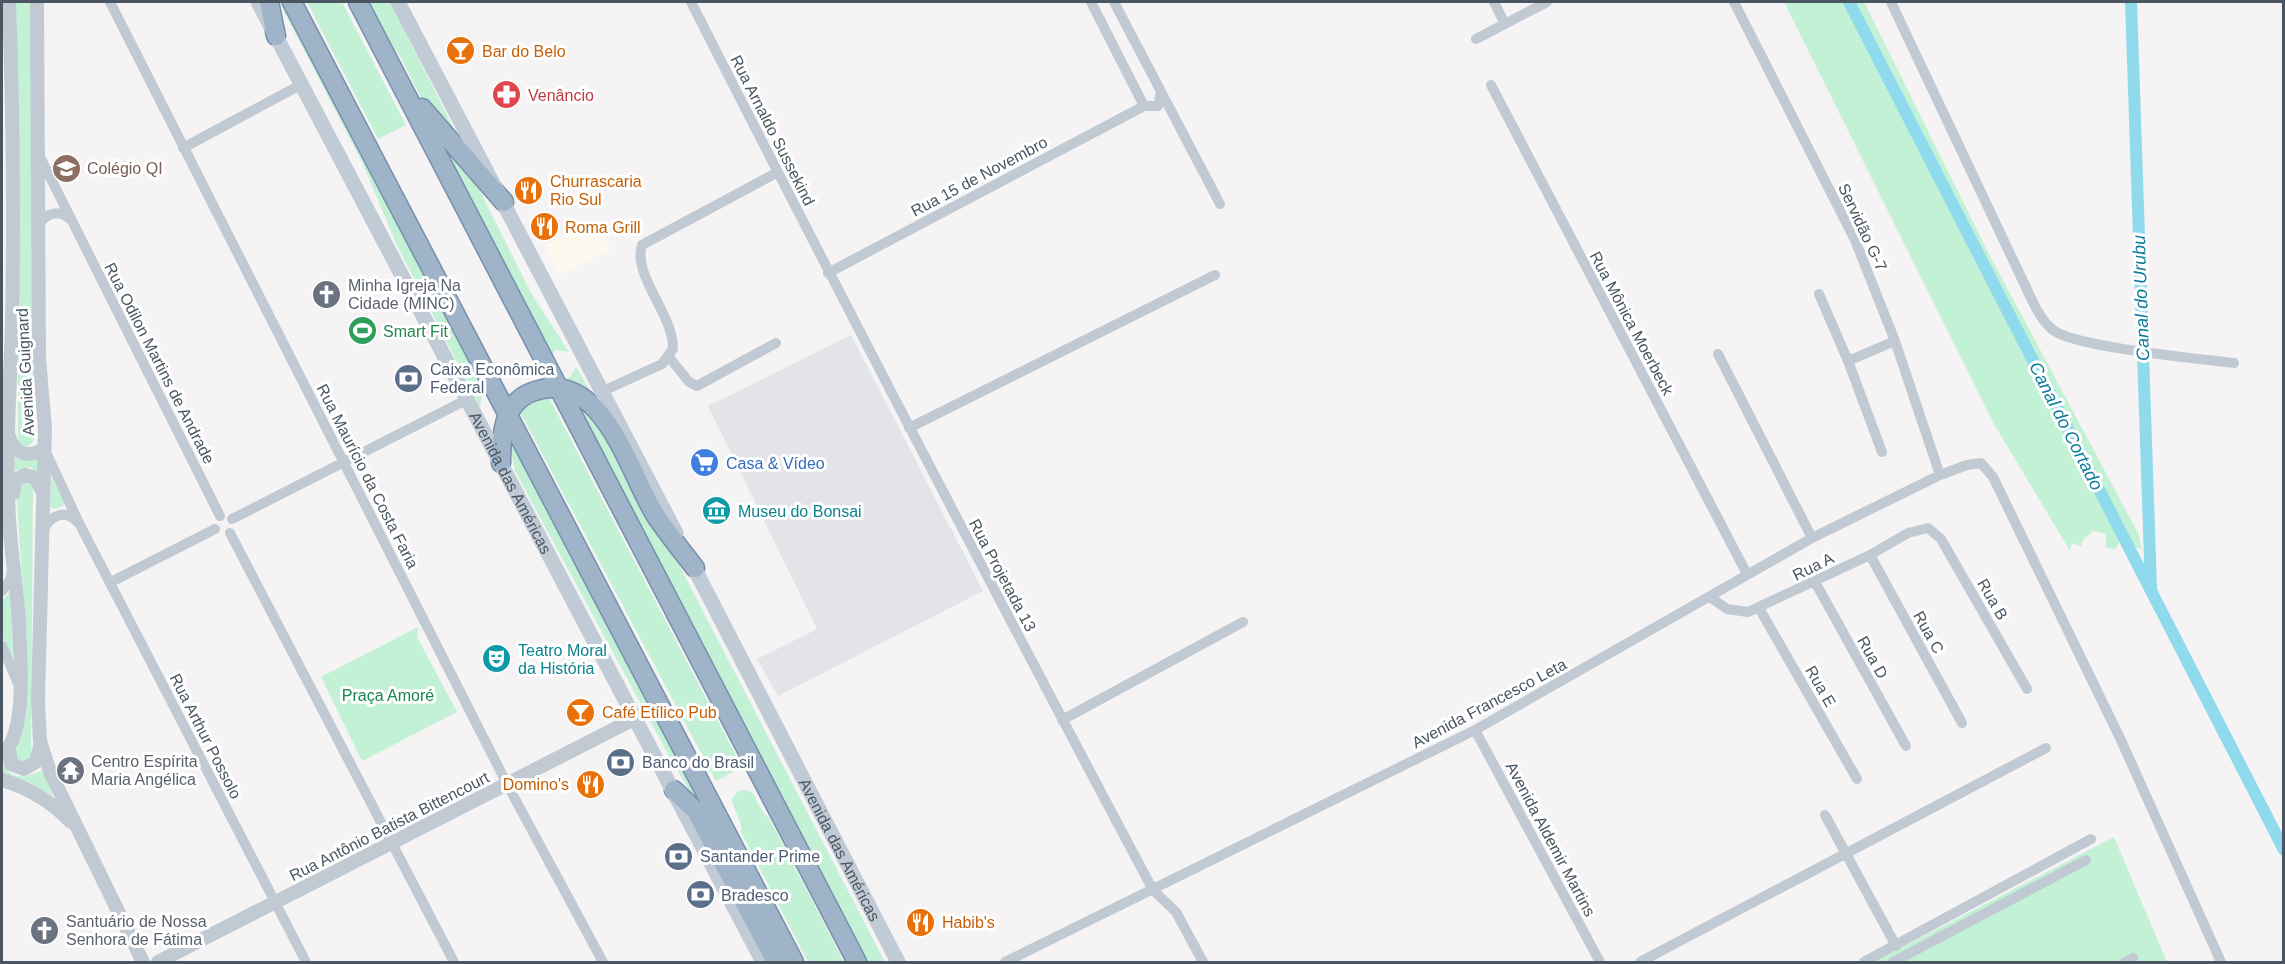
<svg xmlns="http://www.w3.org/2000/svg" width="2285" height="964" viewBox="0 0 2285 964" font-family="Helvetica,sans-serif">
<rect width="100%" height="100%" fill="#f5f3f3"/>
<path fill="#fdf9ef" d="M 596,219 L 611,249 L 559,275 L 544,246 Z"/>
<path fill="#e2e4e7" d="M 851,335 L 983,591 L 778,696 L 757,659 L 817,629 L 708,406 Z"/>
<path fill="#c3f1d5" d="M 16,2 L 31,2 L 34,438 L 32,443 L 26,447 L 19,443 L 18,439 Z
M 279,2 L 286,2 L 490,392 L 482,394 L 480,407 L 396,243 L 362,162 Z
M 307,2 L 342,2 L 406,125 L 378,139 Z
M 367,2 L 390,2 L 466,153 L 423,102 L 400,56 L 376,24 Z
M 1784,2 L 1864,2 L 1990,256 L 2138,533 L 2142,550 L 2120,541 L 2116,549 L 2106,548 L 2106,534 L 2093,531 L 2083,540 L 2081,546 L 2072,543 L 2070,551 L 1994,424 Z
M 429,129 L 476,183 L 531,293 L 569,352 L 555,350 L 549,360 Z
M 576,367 L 592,394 L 561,381 L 570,377 Z
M 547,394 L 742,767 L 716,781 L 520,412 L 527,403 Z
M 570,399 L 598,421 L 679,565 L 885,962 L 865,962 Z
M 512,432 L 761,912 L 670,758 L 515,471 L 510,445 Z
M 38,457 L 38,479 L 31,467 L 13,471 L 13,458 L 27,461 Z
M 51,477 L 64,502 L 63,506 L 54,509 L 50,507 Z
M 23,481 L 31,483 L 33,488 L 31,757 L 23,763 L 15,757 C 16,741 26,725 27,708 C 31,634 18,561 17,488 Z
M 8,594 L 12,596 L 13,659 L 2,636 L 2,600 Z
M 418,627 L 417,637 L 457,712 L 362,761 L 321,677 Z
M 2,764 C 16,784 26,775 43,771 L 53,796 L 28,782 L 2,774 Z
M 745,790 L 752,792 L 764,814 L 769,818 L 844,962 L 808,962 L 741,832 C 743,821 733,811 732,799 L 738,791 Z
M 2114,837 L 2167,962 L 1874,962 Z"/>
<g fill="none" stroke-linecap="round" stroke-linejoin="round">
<path stroke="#90daee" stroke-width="12" d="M 1849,2 L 2284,850
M 2131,2 L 2151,588"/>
<defs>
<path id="trunk" d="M 269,2 L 276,36
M 292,2 L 794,962
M 358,2 L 857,962
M 422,108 L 504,202
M 501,463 C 501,436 503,403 532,392 C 603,366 629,474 656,516 C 668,534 682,551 695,568
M 674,790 L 696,811 L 776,962"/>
</defs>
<use href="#trunk" stroke="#7690ad" stroke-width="21"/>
<path stroke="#c1cad2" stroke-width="10" d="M 110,2 L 507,784 L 603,962
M 691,2 C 842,299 996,595 1153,890 L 1176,912 L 1203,962
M 1091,2 L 1144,106 L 1158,106 L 1161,92
M 1114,2 L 1220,204
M 1494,2 L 1505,24
M 1734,2 L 1855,240 L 1895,341 L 1940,475
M 1891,2 L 2022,279 C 2030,295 2038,318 2053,330 C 2074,347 2201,359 2234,363
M 1476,39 L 1547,2
M 1491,85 L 1747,574
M 183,148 L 302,84
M 39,155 L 220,516
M 38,227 C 45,212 59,209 71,220
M 828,273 L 1144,106
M 1819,294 L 1848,361
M 1718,354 L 1812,538
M 669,357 L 689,382 L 697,386 L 776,343
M 601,392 L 662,364 L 673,349 C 674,315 632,275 642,245 L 778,172
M 909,428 L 1215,275
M 45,450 L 79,523 L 306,962
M 1882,452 L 1848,361 L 1895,341
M 232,519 L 468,399
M 43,531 C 50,515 66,508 78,523
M 230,533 L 454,962
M 1870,555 L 1962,723
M 111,582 L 215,529
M 1815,582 L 1906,746
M 2,591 L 10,580 L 12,571
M 1710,597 L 1727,609 L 1748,612 L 1870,555 L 1908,533 L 1928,528 L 1941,539 L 2027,689
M 1759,608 L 1857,779
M 2,646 L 18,684
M 1062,720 L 1243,622
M 1475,730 L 1600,962
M 1825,815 L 1896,946
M 1005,962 L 1475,730 L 1812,538 L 1940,475 L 1967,465 L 1981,463 L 1993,477 L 2120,738 L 2221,962
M 1640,962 L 2046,748
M 1864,962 L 2091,839
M 1893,962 L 2086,860
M 2125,962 L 2133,958"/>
<path stroke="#c1cad2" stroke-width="14" d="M 37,2 L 39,358 L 45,429 L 38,700 L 40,741 L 50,772 L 143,962
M 9,436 C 14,455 28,458 44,449
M 13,494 L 15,480 L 25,475 L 35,478 L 43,492
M 9,749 L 11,764 L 24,769 L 36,762 L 40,746
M 2,755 C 28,733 20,656 19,623 C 17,589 11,554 9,519 C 5,454 10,389 12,324 C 14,217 13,109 9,2
M 2,780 C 29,788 51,801 71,822
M 158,962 L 634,719"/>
<g stroke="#c1cbd6" stroke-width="15">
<path id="s1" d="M 258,2 L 763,962"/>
<path d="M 398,2 L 676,533"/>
<path id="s2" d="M 690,560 L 898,962"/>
</g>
<use href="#trunk" stroke="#9fb4c9" stroke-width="18"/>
</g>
<defs>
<symbol id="bar-disc" viewBox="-11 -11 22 22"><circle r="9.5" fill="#e8710a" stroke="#fff"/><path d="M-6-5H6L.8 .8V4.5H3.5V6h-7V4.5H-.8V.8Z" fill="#fff"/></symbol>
<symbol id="pharmacy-disc" viewBox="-11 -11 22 22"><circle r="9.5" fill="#e0444e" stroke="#fff"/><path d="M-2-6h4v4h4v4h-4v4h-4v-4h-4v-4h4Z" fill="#fff"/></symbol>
<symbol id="school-disc" viewBox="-11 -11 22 22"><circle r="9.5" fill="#8d6e63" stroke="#fff"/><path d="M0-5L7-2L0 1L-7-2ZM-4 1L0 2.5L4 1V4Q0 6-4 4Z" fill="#fff"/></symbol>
<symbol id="restaurant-disc" viewBox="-11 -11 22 22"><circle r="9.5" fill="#e8710a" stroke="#fff"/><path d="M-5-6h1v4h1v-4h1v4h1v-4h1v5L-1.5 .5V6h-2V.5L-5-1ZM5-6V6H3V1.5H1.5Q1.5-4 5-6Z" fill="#fff"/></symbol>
<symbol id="church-disc" viewBox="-11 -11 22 22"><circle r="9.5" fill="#6b7280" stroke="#fff"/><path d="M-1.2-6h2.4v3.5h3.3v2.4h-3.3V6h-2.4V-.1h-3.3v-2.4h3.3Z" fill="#fff"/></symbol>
<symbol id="stadium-disc" viewBox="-11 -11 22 22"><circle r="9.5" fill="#2e9e5b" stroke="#fff"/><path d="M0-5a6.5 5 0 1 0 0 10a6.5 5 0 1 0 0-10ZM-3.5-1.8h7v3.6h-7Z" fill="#fff"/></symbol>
<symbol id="bank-disc" viewBox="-11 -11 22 22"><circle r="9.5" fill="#5c6f8a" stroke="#fff"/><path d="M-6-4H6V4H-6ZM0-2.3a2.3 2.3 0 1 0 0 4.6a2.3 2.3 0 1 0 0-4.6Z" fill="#fff"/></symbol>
<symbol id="supermarket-disc" viewBox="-11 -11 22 22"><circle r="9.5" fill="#3f7fe0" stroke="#fff"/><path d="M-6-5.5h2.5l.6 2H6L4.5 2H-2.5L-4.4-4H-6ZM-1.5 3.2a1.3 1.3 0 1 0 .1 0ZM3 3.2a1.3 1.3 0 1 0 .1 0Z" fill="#fff"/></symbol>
<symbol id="museum-disc" viewBox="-11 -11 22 22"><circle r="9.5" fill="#0f9aa8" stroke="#fff"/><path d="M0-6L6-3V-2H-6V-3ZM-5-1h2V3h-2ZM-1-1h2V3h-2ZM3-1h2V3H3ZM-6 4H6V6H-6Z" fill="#fff"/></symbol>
<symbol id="theatre-disc" viewBox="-11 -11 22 22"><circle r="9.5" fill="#0f9aa8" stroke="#fff"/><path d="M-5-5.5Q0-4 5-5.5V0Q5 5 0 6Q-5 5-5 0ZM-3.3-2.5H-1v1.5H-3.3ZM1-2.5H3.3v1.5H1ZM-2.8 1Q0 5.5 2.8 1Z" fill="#fff"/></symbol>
<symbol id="temple-disc" viewBox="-11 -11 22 22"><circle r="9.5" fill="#6b7280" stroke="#fff"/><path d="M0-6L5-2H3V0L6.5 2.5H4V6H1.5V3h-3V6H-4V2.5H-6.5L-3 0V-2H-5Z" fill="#fff"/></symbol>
</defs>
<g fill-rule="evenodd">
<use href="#bar-disc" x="444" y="34" width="33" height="33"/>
<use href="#pharmacy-disc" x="490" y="78" width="33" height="33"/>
<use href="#school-disc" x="50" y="152" width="33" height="33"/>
<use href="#restaurant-disc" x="512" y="174" width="33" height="33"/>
<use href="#restaurant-disc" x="528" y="210" width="33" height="33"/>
<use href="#church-disc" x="310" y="278" width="33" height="33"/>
<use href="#stadium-disc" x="346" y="314" width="33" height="33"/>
<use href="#bank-disc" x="392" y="362" width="33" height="33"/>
<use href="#supermarket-disc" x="688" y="446" width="33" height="33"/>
<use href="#museum-disc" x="700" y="494" width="33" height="33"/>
<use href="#theatre-disc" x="480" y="642" width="33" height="33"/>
<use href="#bar-disc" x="564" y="696" width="33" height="33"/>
<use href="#bank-disc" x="604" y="746" width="33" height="33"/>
<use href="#temple-disc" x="54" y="754" width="33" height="33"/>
<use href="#restaurant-disc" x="574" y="768" width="33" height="33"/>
<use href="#bank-disc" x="662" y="840" width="33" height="33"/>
<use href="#bank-disc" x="684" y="878" width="33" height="33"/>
<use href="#restaurant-disc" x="904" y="906" width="33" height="33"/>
<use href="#church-disc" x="28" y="914" width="33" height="33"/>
</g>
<g text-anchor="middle" stroke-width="6" stroke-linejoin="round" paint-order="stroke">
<g font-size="16" fill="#c56008" stroke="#fff" text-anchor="start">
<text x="482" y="57">Bar do Belo</text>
<text x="550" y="187">Churrascaria<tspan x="550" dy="18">Rio Sul</tspan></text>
<text x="565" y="233">Roma Grill</text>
<text x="602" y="718">Café Etílico Pub</text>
<text x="569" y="790" text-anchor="end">Domino's</text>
<text x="942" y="928">Habib's</text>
</g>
<g font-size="16" fill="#be3a42" stroke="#fff" text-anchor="start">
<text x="528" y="101">Venâncio</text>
</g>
<g font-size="16" fill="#4a5661" stroke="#fff">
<text transform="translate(773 130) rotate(63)" y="6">Rua Arnaldo Sussekind</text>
<text transform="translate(979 176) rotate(-28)" y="6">Rua 15 de Novembro</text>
<text transform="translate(1863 227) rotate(65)" y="6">Servidão G-7</text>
<text transform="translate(1632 323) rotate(62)" y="6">Rua Mônica Moerbeck</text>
<text transform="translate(160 363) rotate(63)" y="6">Rua Odilon Martins de Andrade</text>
<text transform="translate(25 372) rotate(-93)" y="6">Avenida Guignard</text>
<text transform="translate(368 476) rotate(63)" y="6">Rua Maurício da Costa Faria</text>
<text dy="6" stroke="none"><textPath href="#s1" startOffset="543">Avenida das Américas</textPath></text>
<text transform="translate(1813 566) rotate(-26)" y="6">Rua A</text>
<text transform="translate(1003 575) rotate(62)" y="6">Rua Projetada 13</text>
<text transform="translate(1993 599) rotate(60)" y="6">Rua B</text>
<text transform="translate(1929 632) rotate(61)" y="6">Rua C</text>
<text transform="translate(1873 657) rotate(61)" y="6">Rua D</text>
<text transform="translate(1821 686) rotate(60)" y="6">Rua E</text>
<text transform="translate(1489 703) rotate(-28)" y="6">Avenida Francesco Leta</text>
<text transform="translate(206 736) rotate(63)" y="6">Rua Arthur Possolo</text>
<text transform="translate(389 826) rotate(-27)" y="6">Rua Antônio Batista Bittencourt</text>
<text transform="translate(1551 839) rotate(62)" y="6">Avenida Aldemir Martins</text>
<text dy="6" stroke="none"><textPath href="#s2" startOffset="326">Avenida das Américas</textPath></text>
</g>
<g font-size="16" fill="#785e54" stroke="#fff" text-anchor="start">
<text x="87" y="174">Colégio QI</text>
</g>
<g font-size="16" fill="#5b616d" stroke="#fff" text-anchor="start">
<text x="348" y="291">Minha Igreja Na<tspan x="348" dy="18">Cidade (MINC)</tspan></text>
<text x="91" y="767">Centro Espírita<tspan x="91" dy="18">Maria Angélica</tspan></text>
<text x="66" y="927">Santuário de Nossa<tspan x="66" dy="18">Senhora de Fátima</tspan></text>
</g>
<g font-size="16" fill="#27864d" stroke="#fff" text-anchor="start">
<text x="383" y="337">Smart Fit</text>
</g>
<g font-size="16" fill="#4e5e75" stroke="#fff" text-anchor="start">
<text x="430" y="375">Caixa Econômica<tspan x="430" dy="18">Federal</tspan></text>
<text x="642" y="768">Banco do Brasil</text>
<text x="700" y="862">Santander Prime</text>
<text x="721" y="901">Bradesco</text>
</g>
<g font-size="16" fill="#366cbe" stroke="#fff" text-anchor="start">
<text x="726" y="469">Casa &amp; Vídeo</text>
</g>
<g font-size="16" fill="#0d838f" stroke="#fff" text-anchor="start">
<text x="738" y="517">Museu do Bonsai</text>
<text x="518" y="656">Teatro Moral<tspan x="518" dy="18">da História</tspan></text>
</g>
<g font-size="16" fill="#17864f" stroke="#fff">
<text x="388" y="701">Praça Amoré</text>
</g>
<g font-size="18" font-style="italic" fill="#0c7c9b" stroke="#fff">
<text transform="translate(2141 298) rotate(-92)" y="6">Canal do Urubu</text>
<text transform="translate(2066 426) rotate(63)" y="6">Canal do Cortado</text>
</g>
</g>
<rect width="2285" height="964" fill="none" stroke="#4a5661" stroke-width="6"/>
</svg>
